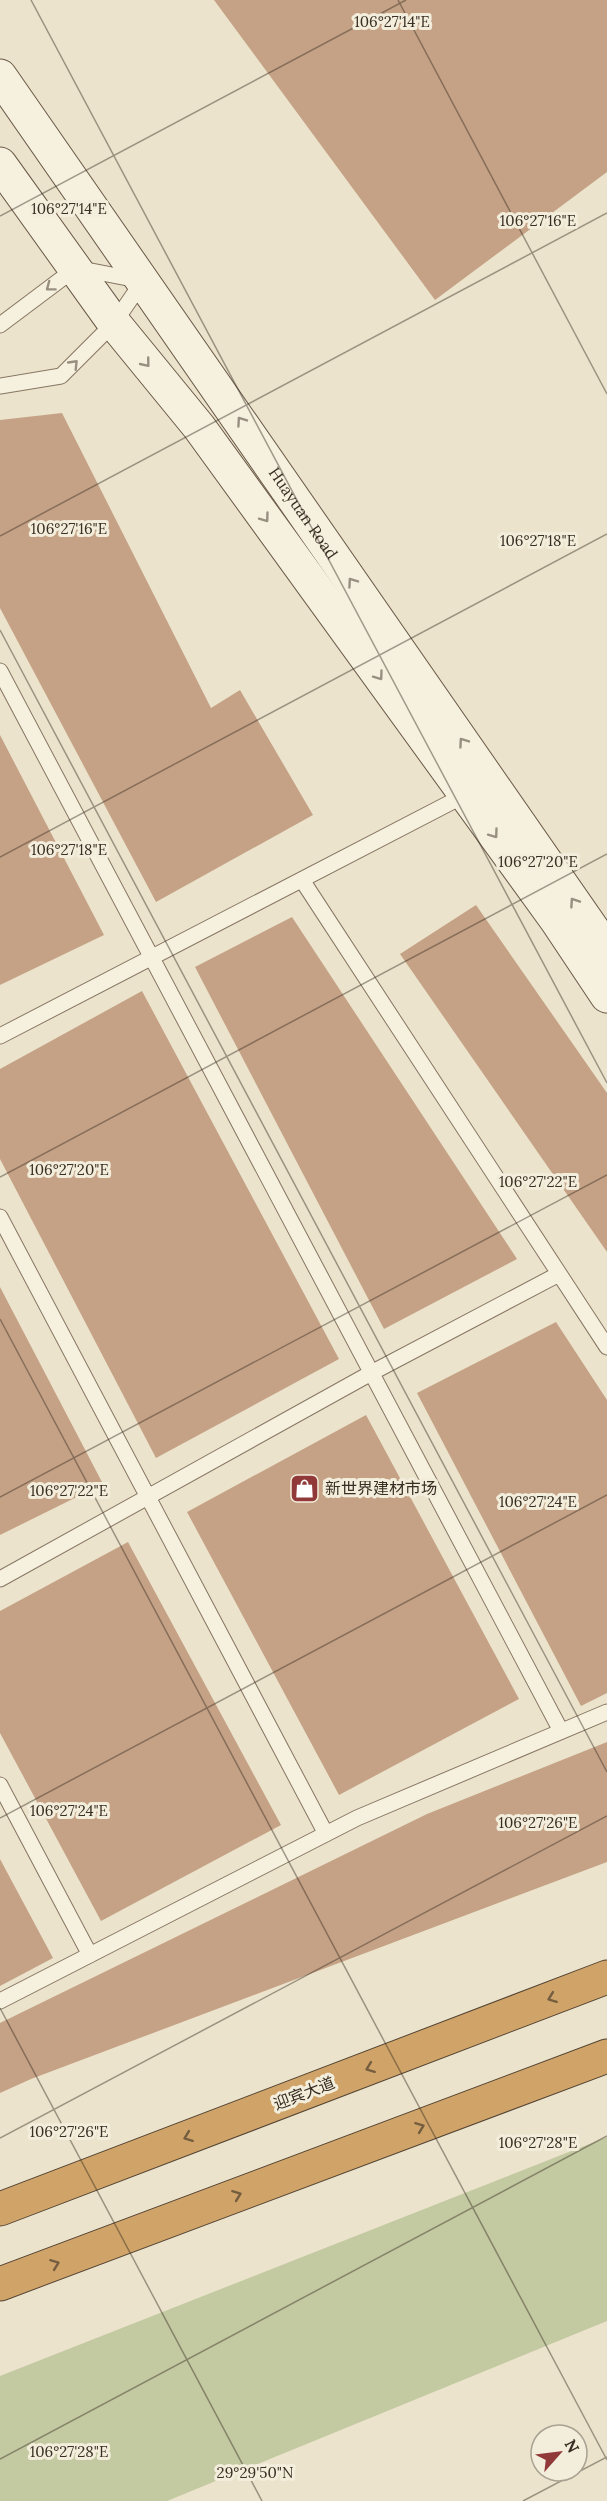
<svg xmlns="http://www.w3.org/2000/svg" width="607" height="2501" viewBox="0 0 607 2501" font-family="Lora,'Noto Sans SC',serif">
<rect width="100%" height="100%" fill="#ebe3cc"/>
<path fill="#c3c9a1" d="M 607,2137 L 607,2321 L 167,2501 L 0,2501 L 0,2376 Z"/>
<path fill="#c5a286" d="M 214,0 L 607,0 L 607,172 L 435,300 Z
M 62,413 L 211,708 L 240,690 L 313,815 L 156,902 L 0,608 L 0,420 Z
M 0,735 L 104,935 L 0,985 Z
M 476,905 L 607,1093 L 607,1252 L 400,954 Z
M 292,917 L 517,1259 L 384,1329 L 195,967 Z
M 142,991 L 339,1359 L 156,1458 L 0,1159 L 0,1069 Z
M 0,1287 L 103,1484 L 0,1535 Z
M 556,1322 L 607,1400 L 607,1693 L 581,1706 L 417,1393 Z
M 366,1415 L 519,1699 L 339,1795 L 187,1512 Z
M 128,1542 L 281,1825 L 101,1921 L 0,1733 L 0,1611 Z
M 607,1742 L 607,1862 L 31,2079 L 0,2093 L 0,2023 L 427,1814 Z
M 0,1859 L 53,1958 L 0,1986 Z"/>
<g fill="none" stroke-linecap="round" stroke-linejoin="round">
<defs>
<path id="lane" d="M 0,325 L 76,268 L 143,281 L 114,323 L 61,376 L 0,386
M 0,671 L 561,1731
M 302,880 L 607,1347
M 0,1036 L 465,795
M 0,1217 L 326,1834
M 0,1579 L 373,1372 L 559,1274
M 0,1785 L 90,1955
M 0,2001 L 357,1818 L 607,1712"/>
<g id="secondary">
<path id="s1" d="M 0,76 L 607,950"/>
<path d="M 0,164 L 114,323 L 199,427 L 557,921 L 607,996"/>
</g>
<path id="highway" d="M 0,2209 L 607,1977
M 0,2284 L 607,2056"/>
</defs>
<use href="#lane" stroke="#877662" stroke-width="17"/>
<use href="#secondary" stroke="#695845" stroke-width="35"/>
<use href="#highway" stroke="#554535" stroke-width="35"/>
<use href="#lane" stroke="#f6f0df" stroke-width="15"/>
<use href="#secondary" stroke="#f6f0df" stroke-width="33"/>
<use href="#highway" stroke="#d0a468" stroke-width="33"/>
</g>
<defs><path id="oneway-chevron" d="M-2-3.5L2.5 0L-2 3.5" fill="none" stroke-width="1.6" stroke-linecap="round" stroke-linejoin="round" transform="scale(1.5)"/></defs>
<g stroke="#988f81">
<use href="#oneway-chevron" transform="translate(50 287) rotate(143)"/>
<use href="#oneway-chevron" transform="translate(146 363) rotate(51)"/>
<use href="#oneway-chevron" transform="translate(74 364) rotate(-46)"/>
<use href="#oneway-chevron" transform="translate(241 421) rotate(-125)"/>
<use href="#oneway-chevron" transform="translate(265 518) rotate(54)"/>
<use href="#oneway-chevron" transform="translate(352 582) rotate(-125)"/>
<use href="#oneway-chevron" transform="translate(379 676) rotate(54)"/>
<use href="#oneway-chevron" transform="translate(463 742) rotate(-125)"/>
<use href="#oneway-chevron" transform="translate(494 834) rotate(54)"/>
<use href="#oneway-chevron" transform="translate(574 902) rotate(-124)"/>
</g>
<g stroke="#755d3f">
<use href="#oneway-chevron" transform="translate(552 1998) rotate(159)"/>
<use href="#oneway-chevron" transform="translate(370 2068) rotate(159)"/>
<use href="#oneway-chevron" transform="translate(420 2127) rotate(-21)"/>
<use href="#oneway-chevron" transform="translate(188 2137) rotate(159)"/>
<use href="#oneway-chevron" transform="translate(237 2195) rotate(-21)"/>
<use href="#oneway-chevron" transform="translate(55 2264) rotate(-21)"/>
</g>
<path fill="none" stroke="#392e23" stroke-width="1.5" stroke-opacity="0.45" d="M 31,0 L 607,1083M 398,0 L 607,394M 0,216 L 406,0M 0,536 L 607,213M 0,630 L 607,1772M 0,857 L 607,534M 0,1177 L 607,854M 0,1319 L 607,2460M 0,1497 L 607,1175M 0,1818 L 607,1495M 0,2008 L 262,2501M 0,2138 L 607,1816M 0,2459 L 607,2136M 523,2501 L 607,2457"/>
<defs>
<symbol id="shop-square" viewBox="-11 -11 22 22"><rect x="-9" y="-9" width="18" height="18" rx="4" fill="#903938" stroke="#f3eddb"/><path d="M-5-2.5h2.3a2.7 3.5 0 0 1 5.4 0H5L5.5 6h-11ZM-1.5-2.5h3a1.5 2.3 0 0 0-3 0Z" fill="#fff"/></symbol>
</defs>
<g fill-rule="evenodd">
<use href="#shop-square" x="288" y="1472" width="33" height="33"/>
</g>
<g text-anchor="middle" stroke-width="6" stroke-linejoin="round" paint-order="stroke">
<g font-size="16" fill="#392e23" stroke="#f3eddb">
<text dy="6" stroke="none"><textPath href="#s1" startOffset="532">Huayuan Road</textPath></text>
<text transform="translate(304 2093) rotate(-21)" y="6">迎宾大道</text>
</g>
<g font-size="16" fill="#392e23" stroke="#f3eddb" text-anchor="start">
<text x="325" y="1494">新世界建材市场</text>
</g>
</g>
<g font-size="15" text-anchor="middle" fill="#392e23" stroke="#f3eddb" stroke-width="6" stroke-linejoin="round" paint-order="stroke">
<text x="392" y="27">106°27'14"E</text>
<text x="69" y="214">106°27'14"E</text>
<text x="538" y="226">106°27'16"E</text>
<text x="69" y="534">106°27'16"E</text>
<text x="538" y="546">106°27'18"E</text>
<text x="69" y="855">106°27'18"E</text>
<text x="538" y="867">106°27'20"E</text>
<text x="69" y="1175">106°27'20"E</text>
<text x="538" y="1187">106°27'22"E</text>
<text x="69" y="1496">106°27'22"E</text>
<text x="538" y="1507">106°27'24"E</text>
<text x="69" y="1816">106°27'24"E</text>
<text x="538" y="1828">106°27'26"E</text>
<text x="69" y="2137">106°27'26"E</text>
<text x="538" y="2148">106°27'28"E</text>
<text x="69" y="2457">106°27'28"E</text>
<text x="255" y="2478">29°29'50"N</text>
</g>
<g transform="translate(559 2453) rotate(62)"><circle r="28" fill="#f3eddb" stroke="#a9a191" stroke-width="1.5"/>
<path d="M0-4.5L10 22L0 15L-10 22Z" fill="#903938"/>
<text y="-9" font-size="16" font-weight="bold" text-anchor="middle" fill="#392e23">N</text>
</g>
</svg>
